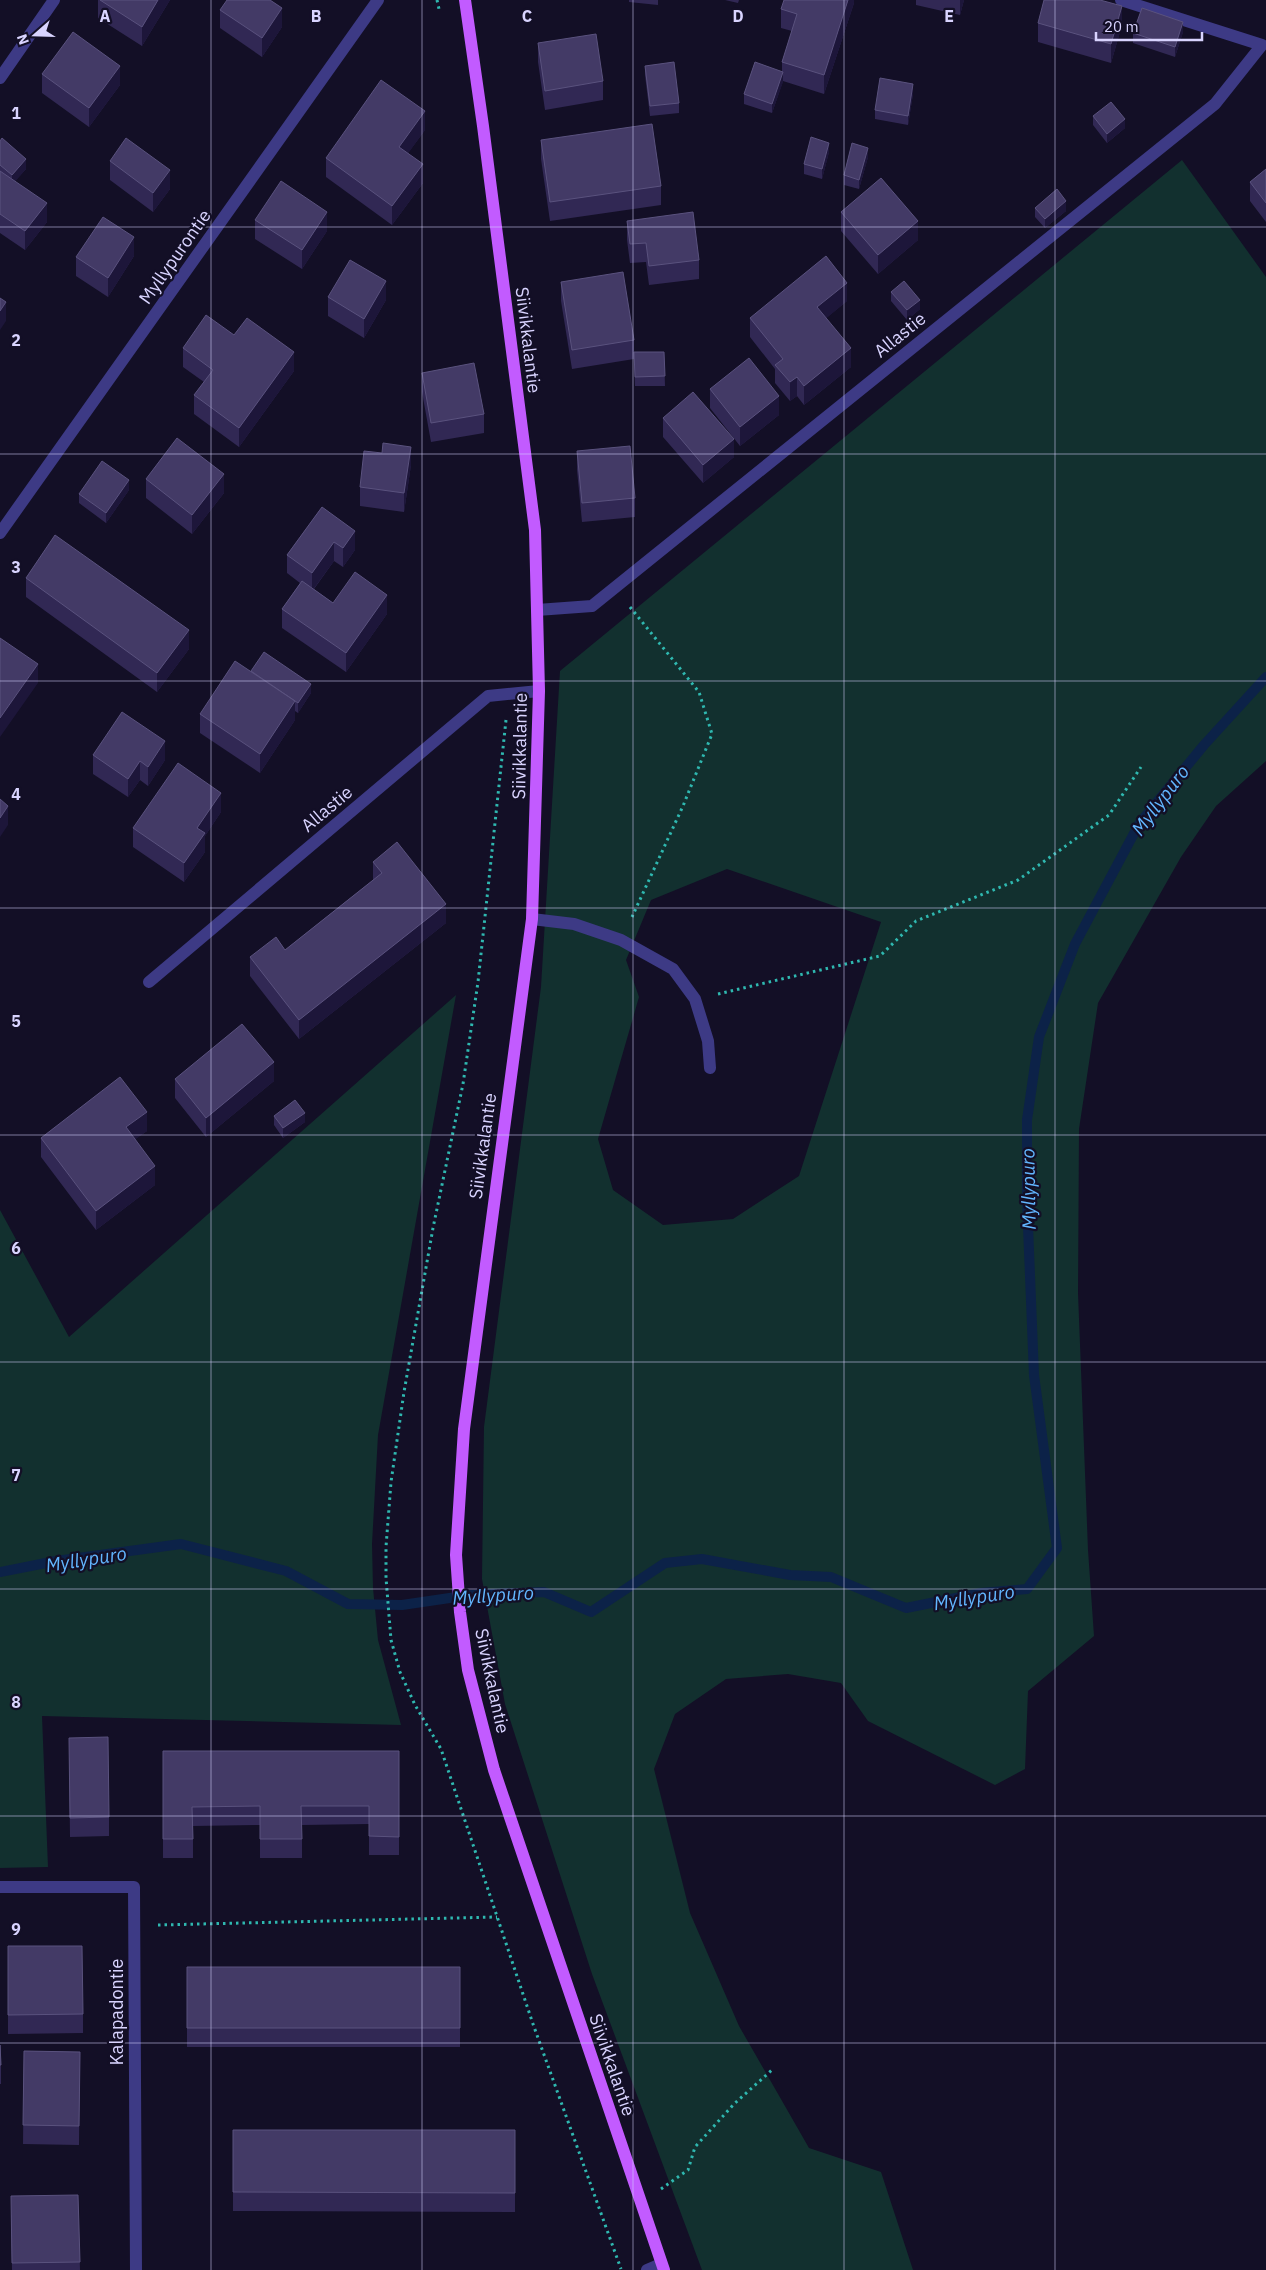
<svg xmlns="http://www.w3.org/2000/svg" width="1266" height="2270" viewBox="0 0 1266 2270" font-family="'IBM Plex Sans',sans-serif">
<rect width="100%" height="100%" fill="#130f26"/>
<path fill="#12302f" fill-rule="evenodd" d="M 1182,160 L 1266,277 L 1266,761 L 1216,806 L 1181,857 L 1098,1003 L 1079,1129 L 1078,1293 L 1088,1550 L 1094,1636 L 1028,1691 L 1025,1769 L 995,1785 L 868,1721 L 841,1683 L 788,1674 L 726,1679 L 675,1714 L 654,1769 L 690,1913 L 739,2026 L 809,2148 L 881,2172 L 913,2270 L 702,2270 L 592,1974 L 505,1704 L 482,1579 L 484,1427 L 541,987 L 560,671 ZM 727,869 L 881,922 L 799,1176 L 733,1219 L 663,1225 L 613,1190 L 598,1139 L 639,997 L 626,960 L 651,900 Z
M 456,995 L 378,1435 L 372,1544 L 373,1588 L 378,1640 L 401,1725 L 42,1716 L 48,1867 L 0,1868 L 0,1210 L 69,1337 Z"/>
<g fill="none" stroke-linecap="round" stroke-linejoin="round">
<path stroke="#0c2248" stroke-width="10" d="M 0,1572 L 56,1561 L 181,1544 L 286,1571 L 348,1604 L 402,1605 L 470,1595 L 544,1592 L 591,1612 L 665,1563 L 702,1559 L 790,1575 L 831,1577 L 906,1608 L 981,1593 L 1027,1589 L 1057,1548 L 1034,1375 L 1027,1201 L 1027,1120 L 1039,1037 L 1075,944 L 1139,824 L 1204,745 L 1266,677"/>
<path stroke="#2fb8b0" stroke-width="3" stroke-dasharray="2.5 4" stroke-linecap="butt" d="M 437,0 L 439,9
M 630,607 L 699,692 L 712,734 L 683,806 L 632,917
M 506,720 L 478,982 L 463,1084 L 433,1228 L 404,1392 L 391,1482 L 386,1547 L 386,1578 L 391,1640 L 400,1672 L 415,1705 L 441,1749 L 533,2024 L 621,2269
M 718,994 L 880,956 L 916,921 L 1018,880 L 1109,815 L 1141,767
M 158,1925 L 497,1917
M 661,2189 L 688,2170 L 695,2147 L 734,2104 L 773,2069"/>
<path stroke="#3d3a85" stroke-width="12" d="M 0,78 L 54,0
M 0,533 L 378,0
M 537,610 L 592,606 L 1215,104 L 1262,45 L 1121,0
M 532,919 L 574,924 L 621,940 L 673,969 L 695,999 L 708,1041 L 710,1068
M 149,982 L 488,696 L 539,691
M 0,1887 L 134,1887 L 136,2270
M 647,2270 L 661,2264"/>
<path stroke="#c25bff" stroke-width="12" d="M 465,0 L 483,126 L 535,530 L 539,691 L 532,919 L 464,1429 L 456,1555 L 460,1612 L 468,1670 L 494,1770 L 664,2270"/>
</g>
<path fill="#312854" d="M 98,0 L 170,0 L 142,46 L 98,18 Z
M 629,0 L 658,0 L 658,5 L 629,2 Z
M 725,0 L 739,0 L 738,3 Z
M 854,0 L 854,3 L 824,94 L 783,81 L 772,113 L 744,104 L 744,94 L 782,72 L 782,62 L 792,31 L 781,28 L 781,9 Z
M 916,0 L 964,0 L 960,15 L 916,5 Z
M 220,10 L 282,27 L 262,57 L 220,28 Z
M 1038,23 L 1122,25 L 1111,63 L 1038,42 Z
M 1183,32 L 1175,57 L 1133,43 L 1133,33 Z
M 538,43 L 603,81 L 603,100 L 545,110 L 538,62 Z
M 645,66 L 679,103 L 679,113 L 650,116 L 645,75 Z
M 42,74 L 120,85 L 89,127 L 42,93 Z
M 913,94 L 908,125 L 875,119 L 875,110 Z
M 1093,116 L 1125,128 L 1107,143 L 1093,125 Z
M 425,130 L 408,153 L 423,183 L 392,225 L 326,177 L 326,158 Z
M 541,140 L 661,186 L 661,205 L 550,221 L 541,159 Z
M 0,141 L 26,169 L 15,181 L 47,222 L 25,250 L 0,233 Z
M 829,152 L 822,179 L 804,174 L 804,164 Z
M 868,157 L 859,189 L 844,185 L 844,175 Z
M 110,161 L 170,189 L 153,212 L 110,180 Z
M 1266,169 L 1266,222 L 1250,201 L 1250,182 Z
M 1035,208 L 1066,211 L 1045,228 L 1035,217 Z
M 841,212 L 918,240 L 878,274 L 841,231 Z
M 255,220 L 327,231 L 302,269 L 255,239 Z
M 627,221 L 699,260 L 699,279 L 649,285 L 646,262 L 630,263 L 627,240 Z
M 134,256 L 108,297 L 76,276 L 76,257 Z
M 561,282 L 634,340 L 634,352 L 664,352 L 665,386 L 635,386 L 634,359 L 572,369 L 561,301 Z
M 891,292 L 920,309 L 907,320 L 891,301 Z
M 328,297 L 386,300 L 364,338 L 328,316 Z
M 847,301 L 826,318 L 851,367 L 804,405 L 797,396 L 790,401 L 775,383 L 775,369 L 750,337 L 750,318 Z
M 234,335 L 294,371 L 239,447 L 194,414 L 194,395 L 204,382 L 183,367 L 183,348 Z
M 422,373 L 484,414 L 484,433 L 431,442 L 422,392 Z
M 710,389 L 779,415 L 740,446 L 710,408 Z
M 663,418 L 734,457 L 703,483 L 663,437 Z
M 577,451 L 635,498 L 635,517 L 582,522 L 577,470 Z
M 411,465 L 404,512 L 360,506 L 360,487 Z
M 146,479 L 224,493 L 192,534 L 146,498 Z
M 129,490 L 106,523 L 79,503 L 79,494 Z
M 322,507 L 355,550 L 343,567 L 334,561 L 314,589 L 333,603 L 387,614 L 346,672 L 282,628 L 282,609 L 300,583 L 287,573 L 287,555 Z
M 26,578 L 189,649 L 157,692 L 26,597 Z
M 251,671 L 311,693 L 298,713 L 295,711 L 295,720 L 260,773 L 200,733 L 200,714 Z
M 93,755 L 165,760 L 148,786 L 140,780 L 128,797 L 93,774 Z
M 221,812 L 205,836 L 205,852 L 184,882 L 133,847 L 133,828 Z
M 373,862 L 446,923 L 299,1039 L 250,976 L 250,957 L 285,950 L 373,880 Z
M 175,1079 L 274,1081 L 206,1137 L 175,1098 Z
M 274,1116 L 305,1122 L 283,1138 L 274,1125 Z
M 147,1131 L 135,1139 L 155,1185 L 96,1230 L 41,1157 L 41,1138 Z
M 163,1751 L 399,1751 L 399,1855 L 369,1855 L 369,1824 L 302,1825 L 302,1858 L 260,1858 L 260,1825 L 193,1826 L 193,1858 L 163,1858 Z
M 69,1757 L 109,1817 L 109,1836 L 70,1837 Z
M 8,1946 L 83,2014 L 83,2033 L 8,2034 Z
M 187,1967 L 460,1967 L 460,2047 L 187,2047 Z
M 0,2045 L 1,2065 L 1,2084 L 0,2084 Z
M 24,2051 L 80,2052 L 79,2145 L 23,2144 Z
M 233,2130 L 515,2130 L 515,2212 L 233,2211 Z
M 78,2195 L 80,2270 L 12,2270 L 11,2215 Z"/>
<path fill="#1d163a" d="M 158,0 L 170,0 L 142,46 L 142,27 Z
M 848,0 L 854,0 L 854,3 L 824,94 L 824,75 Z
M 960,0 L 964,0 L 960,15 Z
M 1122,6 L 1122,25 L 1111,63 L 1111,44 Z
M 282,8 L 282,27 L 262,57 L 262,38 Z
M 1183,22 L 1183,32 L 1175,57 L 1175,47 Z
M 120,66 L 120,85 L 89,127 L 89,108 Z
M 783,72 L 783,82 L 772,113 L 772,104 Z
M 913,84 L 913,94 L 908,125 L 908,116 Z
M 425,111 L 425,130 L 399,166 L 399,147 Z
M 1125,119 L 1125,128 L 1107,143 L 1107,134 Z
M 829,143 L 829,152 L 822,179 L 822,169 Z
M 868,148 L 868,157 L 859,189 L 859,180 Z
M 26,159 L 26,169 L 12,185 L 12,175 Z
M 423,164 L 423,183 L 392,225 L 392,206 Z
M 170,170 L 170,189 L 153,212 L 153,193 Z
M 1066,201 L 1066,211 L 1045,228 L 1045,219 Z
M 47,203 L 47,222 L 25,250 L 25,231 Z
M 327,212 L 327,231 L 302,269 L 302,250 Z
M 918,221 L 918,240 L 878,274 L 878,255 Z
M 134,237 L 134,256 L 108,297 L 108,278 Z
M 386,281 L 386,300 L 364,338 L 364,319 Z
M 847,283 L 847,301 L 817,326 L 817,307 Z
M 920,300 L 920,309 L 907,320 L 907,310 Z
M 6,302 L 6,321 L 0,330 L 0,311 Z
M 851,348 L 851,367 L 804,405 L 804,386 Z
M 294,352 L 294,371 L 239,447 L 239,428 Z
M 797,377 L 797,396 L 790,401 L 790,382 Z
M 779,396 L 779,415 L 740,446 L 740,427 Z
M 734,439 L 734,457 L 703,483 L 703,465 Z
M 411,447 L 411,465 L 404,512 L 404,493 Z
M 224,474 L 224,493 L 192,534 L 192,515 Z
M 129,480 L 129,490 L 106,523 L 106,513 Z
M 355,531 L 355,550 L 343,567 L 343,548 Z
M 334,542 L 334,561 L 312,591 L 312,573 Z
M 387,595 L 387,614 L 346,672 L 346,653 Z
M 189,630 L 189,649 L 157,692 L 157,673 Z
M 38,664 L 38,683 L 0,737 L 0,718 Z
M 311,684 L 311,693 L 298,713 L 298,703 Z
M 295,701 L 295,720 L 260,773 L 260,754 Z
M 165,741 L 165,760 L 148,786 L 148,767 Z
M 140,761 L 140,780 L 128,797 L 128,779 Z
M 221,793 L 221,812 L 205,836 L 205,852 L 184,882 L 184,863 L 197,828 Z
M 8,806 L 8,825 L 0,837 L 0,818 Z
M 446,904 L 446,923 L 299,1039 L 299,1020 Z
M 274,1062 L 274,1081 L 206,1137 L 206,1118 Z
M 147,1112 L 147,1131 L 126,1146 L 126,1127 Z
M 305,1113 L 305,1122 L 283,1138 L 283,1128 Z
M 155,1166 L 155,1185 L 96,1230 L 96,1211 Z"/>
<path fill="#433a66" stroke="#5a527e" d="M 100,0 L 158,0 L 142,27 Z
M 227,0 L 270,0 L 282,8 L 262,38 L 220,10 Z
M 784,0 L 848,0 L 824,75 L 782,62 L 797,14 L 781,9 Z
M 1044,0 L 1100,0 L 1122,6 L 1111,44 L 1038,23 Z
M 1142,8 L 1183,22 L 1175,47 L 1133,33 Z
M 73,32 L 120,66 L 89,108 L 42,74 Z
M 596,34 L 603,81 L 545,91 L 538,43 Z
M 674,62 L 679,103 L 650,106 L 645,66 Z
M 755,62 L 783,72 L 772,104 L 744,94 Z
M 880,78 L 913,84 L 908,116 L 875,110 Z
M 381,80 L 425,111 L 399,147 L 423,164 L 392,206 L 326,158 Z
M 1111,102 L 1125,119 L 1107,134 L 1093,116 Z
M 652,124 L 661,186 L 550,202 L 541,140 Z
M 811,137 L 829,143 L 822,169 L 804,164 Z
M 2,138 L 26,159 L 12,175 L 0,165 L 0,141 Z
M 126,138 L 170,170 L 153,193 L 110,161 Z
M 852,143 L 868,148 L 859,180 L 844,175 Z
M 1266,169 L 1266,203 L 1250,182 Z
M 0,171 L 47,203 L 25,231 L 0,214 Z
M 881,178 L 918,221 L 878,255 L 841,212 Z
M 281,181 L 327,212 L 302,250 L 255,220 Z
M 1057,189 L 1066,201 L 1045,219 L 1035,208 Z
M 693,212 L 699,260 L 649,266 L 646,243 L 630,244 L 627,221 Z
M 103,217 L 134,237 L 108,278 L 76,257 Z
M 826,256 L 847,283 L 817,307 L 851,348 L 804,386 L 797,377 L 790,382 L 775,365 L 783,359 L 750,318 Z
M 350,260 L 386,281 L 364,319 L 328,297 Z
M 623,272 L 634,340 L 572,350 L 561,282 Z
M 904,281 L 920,300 L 907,310 L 891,292 Z
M 0,298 L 6,302 L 0,311 Z
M 206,315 L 234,335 L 247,318 L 294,352 L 239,428 L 194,395 L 213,370 L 183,348 Z
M 634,352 L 664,352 L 665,376 L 635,377 Z
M 749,358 L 779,396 L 740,427 L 710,389 Z
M 474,363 L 484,414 L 431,423 L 422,373 Z
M 693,392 L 734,439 L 703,465 L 663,418 Z
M 177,438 L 224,474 L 192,515 L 146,479 Z
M 383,443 L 411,447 L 404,493 L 360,487 L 364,451 L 382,453 Z
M 630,446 L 635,498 L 582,503 L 577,451 Z
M 102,461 L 129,480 L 106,513 L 79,494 Z
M 322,507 L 355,531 L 343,548 L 334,542 L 312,573 L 287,555 Z
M 55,535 L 189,630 L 157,673 L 26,578 Z
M 355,572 L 387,595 L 346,653 L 282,609 L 302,581 L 333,603 Z
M 0,638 L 38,664 L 0,718 Z
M 264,652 L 311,684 L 298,703 L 251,671 Z
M 235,661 L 295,701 L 260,754 L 200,714 Z
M 122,712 L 165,741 L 148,767 L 140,761 L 128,779 L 93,755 Z
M 178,763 L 221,793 L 197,828 L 205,833 L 184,863 L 133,828 Z
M 0,799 L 8,806 L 0,818 Z
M 397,842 L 446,904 L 299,1020 L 250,957 L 276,937 L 285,950 L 382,873 L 373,862 Z
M 242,1024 L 274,1062 L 206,1118 L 175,1079 Z
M 120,1077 L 147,1112 L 126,1127 L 155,1166 L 96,1211 L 41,1138 Z
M 295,1100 L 305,1113 L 283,1128 L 274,1116 Z
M 108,1737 L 109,1817 L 70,1818 L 69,1738 Z
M 163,1751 L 399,1751 L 399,1837 L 369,1836 L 369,1806 L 301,1806 L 302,1839 L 260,1839 L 260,1806 L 192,1807 L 193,1839 L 163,1839 Z
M 8,1946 L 82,1946 L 83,2014 L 8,2015 Z
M 187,1967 L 460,1967 L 460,2028 L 187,2028 Z
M 0,2045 L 1,2065 L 0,2065 Z
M 24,2051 L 80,2052 L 79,2126 L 23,2125 Z
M 233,2130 L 515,2130 L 515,2193 L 233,2192 Z
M 78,2195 L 80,2262 L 12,2263 L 11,2196 Z"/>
<path fill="none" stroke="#d9d4ff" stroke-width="1" stroke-opacity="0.55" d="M 211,0 L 211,2270M 422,0 L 422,2270M 633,0 L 633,2270M 844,0 L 844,2270M 1055,0 L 1055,2270M 0,227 L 1266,227M 0,454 L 1266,454M 0,681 L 1266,681M 0,908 L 1266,908M 0,1135 L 1266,1135M 0,1362 L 1266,1362M 0,1589 L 1266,1589M 0,1816 L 1266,1816M 0,2043 L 1266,2043"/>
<g text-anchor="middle" stroke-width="4.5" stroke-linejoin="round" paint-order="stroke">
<g font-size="18" fill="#d9d4ff" stroke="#130f26">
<text transform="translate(175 257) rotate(-55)" y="6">Myllypurontie</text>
<text transform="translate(900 335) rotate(-39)" y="6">Allastie</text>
<text transform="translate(528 340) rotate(83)" y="6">Siivikkalantie</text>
<text transform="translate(520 746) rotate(-89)" y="6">Siivikkalantie</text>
<text transform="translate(327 809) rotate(-40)" y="6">Allastie</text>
<text transform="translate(483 1146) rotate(-82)" y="6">Siivikkalantie</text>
<text transform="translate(492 1681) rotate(78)" y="6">Siivikkalantie</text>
<text transform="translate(117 2012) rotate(-90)" y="6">Kalapadontie</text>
<text transform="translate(612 2065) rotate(71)" y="6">Siivikkalantie</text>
</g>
<g font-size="19" font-style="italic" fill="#62b6ff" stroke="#130f26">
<text transform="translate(1160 800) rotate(-53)" y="7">Myllypuro</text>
<text transform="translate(1028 1189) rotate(-91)" y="7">Myllypuro</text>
<text transform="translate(86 1559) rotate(-9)" y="7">Myllypuro</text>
<text transform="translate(493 1595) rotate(-4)" y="7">Myllypuro</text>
<text transform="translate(974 1597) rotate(-9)" y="7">Myllypuro</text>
</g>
</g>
<g font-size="16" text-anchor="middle" font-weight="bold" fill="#d9d4ff" stroke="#130f26" stroke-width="4.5" stroke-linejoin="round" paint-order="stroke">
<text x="105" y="22">A</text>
<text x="316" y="22">B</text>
<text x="527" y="22">C</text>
<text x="738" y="22">D</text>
<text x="949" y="22">E</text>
<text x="16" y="119">1</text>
<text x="16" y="346">2</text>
<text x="16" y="573">3</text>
<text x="16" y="800">4</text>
<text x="16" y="1027">5</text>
<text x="16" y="1254">6</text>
<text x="16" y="1481">7</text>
<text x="16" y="1708">8</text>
<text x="16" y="1935">9</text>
</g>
<g transform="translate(35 35) rotate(250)" stroke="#130f26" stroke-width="4" paint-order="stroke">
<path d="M0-4L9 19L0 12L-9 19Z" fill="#d9d4ff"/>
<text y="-8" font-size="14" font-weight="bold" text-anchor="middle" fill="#d9d4ff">N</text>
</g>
<path d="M1096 32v8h106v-8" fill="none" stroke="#d9d4ff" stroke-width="2.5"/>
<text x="1104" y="32" font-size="15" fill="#d9d4ff" stroke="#130f26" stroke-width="4" paint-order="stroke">20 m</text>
</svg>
